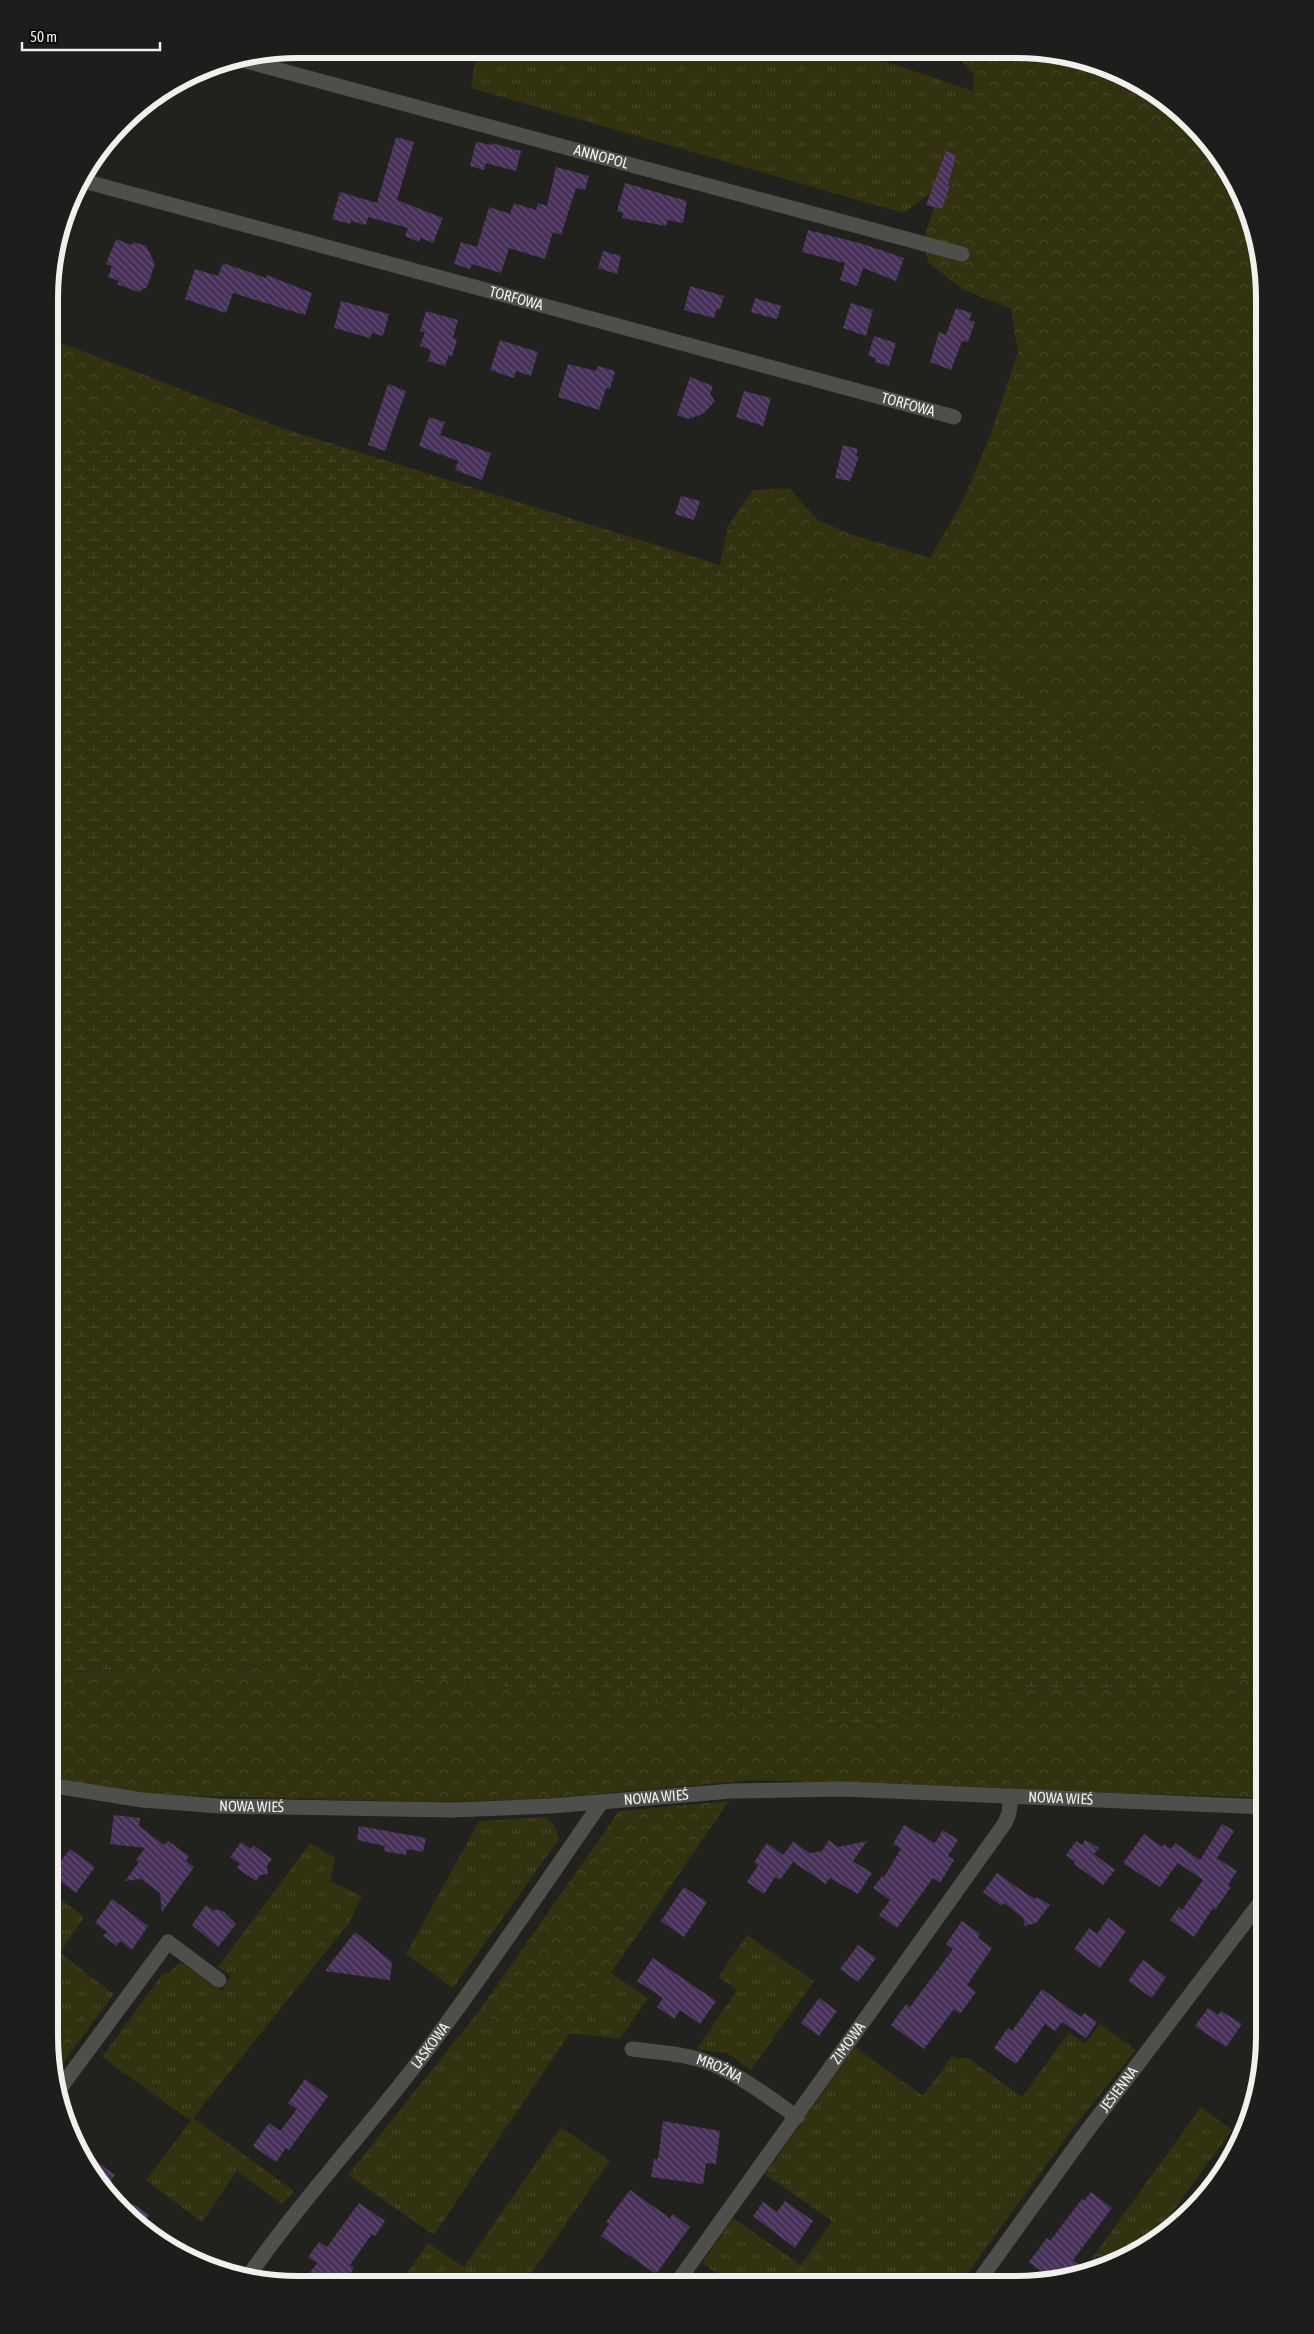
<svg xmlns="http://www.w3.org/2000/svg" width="1314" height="2334" viewBox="0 0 1314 2334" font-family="'Asap Condensed',sans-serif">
<defs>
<pattern id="industrial-grid" width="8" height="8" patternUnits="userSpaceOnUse" patternTransform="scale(1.25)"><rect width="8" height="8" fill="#28281f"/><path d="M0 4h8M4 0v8" fill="none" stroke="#3d3d35"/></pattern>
<pattern id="grass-tufts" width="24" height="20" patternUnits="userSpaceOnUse" patternTransform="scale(1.25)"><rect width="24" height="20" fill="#323110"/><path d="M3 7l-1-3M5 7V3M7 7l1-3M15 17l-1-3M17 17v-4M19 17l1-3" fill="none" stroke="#464527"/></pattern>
<pattern id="forest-crowns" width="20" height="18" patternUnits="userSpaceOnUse" patternTransform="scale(1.25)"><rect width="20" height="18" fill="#323110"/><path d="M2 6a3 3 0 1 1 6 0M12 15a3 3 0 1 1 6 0" fill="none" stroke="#464527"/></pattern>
<pattern id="wetland-marsh" width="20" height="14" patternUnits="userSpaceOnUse" patternTransform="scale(1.25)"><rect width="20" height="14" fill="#323110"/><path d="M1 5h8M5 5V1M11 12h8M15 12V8" fill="none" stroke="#464527"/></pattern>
<pattern id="building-back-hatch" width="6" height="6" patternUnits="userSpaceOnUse" patternTransform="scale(1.25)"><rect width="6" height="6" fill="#483159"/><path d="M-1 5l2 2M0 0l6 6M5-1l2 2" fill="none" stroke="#634f71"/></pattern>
</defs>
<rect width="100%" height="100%" fill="#21211e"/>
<path fill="url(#industrial-grid)" d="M 1097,2251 L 1113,2263 L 1097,2272 L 1080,2275 Z"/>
<path fill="url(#grass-tufts)" d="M 477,50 L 857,52 L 973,91 L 971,113 L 942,185 L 903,213 L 471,88 Z
M 546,1817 L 555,1826 L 559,1839 L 453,1988 L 406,1954 L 479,1821 Z
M 310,1843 L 335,1858 L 330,1881 L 362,1896 L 349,1923 L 193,2118 L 294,2191 L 282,2204 L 237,2171 L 202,2222 L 146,2180 L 191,2121 L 102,2057 L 162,1975 L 171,1971 L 179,1963 L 184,1964 L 222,1991 L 231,1976 L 218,1967 Z
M 49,1890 L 84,1917 L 60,1953 L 114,1994 L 74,2048 C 70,2033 64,2023 49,2017 Z
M 747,1935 L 814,1981 L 751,2070 L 727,2053 L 697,2049 L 737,1990 L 718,1977 Z
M 611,1973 L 648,1998 L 620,2039 L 570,2033 L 434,2235 L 348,2175 L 478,2012 L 489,2020 L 570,2033 Z
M 1100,2024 L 1136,2050 L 1073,2128 L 959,2285 L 732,2284 L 702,2263 L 733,2218 L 801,2265 L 832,2221 L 765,2174 L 855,2047 L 923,2096 L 952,2056 L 957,2059 L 968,2058 L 1022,2097 L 1069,2032 L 1085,2044 Z
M 1201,2107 L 1232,2130 L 1149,2244 L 1113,2263 L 1097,2251 Z
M 561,2127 L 610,2161 L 524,2284 L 400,2283 L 428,2243 L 464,2267 Z"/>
<path fill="url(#forest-crowns)" d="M 954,53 L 1065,53 L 1126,74 L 1180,110 L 1223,159 L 1252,217 L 1265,297 L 1265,919 L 1039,699 L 921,622 L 812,591 L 743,551 L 728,526 L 753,490 L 789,488 L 818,520 L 850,534 L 930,558 L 963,500 L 990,436 L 1018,352 L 1011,309 L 962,289 L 929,263 L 922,243 L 942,185 L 971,113 L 974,75 Z
M 51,339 L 282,428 L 278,445 L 223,439 L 51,439 Z
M 260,1664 L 362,1686 L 433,1678 L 944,1714 L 1023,1687 L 1160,1691 L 1265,1677 L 1265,1798 L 752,1780 L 529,1800 L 426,1802 L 165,1795 L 81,1785 L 49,1778 L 49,1673 Z
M 729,1801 L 570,2033 C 540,2029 503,2031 478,2012 L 619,1811 Z
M 49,2017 C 64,2023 70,2033 74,2048 L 55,2074 L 49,2037 Z"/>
<path fill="url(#wetland-marsh)" d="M 282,428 L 720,565 L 728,526 L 743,551 L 812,591 L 921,622 L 1039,699 L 1265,919 L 1265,1677 L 1160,1691 L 1023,1687 L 944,1714 L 857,1726 L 433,1678 L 362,1686 L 260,1664 L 49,1673 L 51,439 L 223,439 L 278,445 Z"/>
<path fill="url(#building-back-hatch)" d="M 396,137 L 414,142 L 397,200 L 443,218 L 433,243 L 421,238 L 419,242 L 405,236 L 408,228 L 368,217 L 366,225 L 351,221 L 350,224 L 332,219 L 340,192 L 377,203 Z
M 476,142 L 491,145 L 492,143 L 521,151 L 516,171 L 486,163 L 484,170 L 470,166 Z
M 946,151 L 956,155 L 948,185 L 950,186 L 942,209 L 926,205 Z
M 556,167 L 589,176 L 585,190 L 576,188 L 561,235 L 553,232 L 545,259 L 509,248 L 501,273 L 472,264 L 470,269 L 454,264 L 461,242 L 477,247 L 489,207 L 510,214 L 514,203 L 536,210 L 538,203 L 547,206 Z
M 625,183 L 687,201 L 683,223 L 668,220 L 666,226 L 622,218 L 623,213 L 617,211 Z
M 808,230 L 863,244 L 904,258 L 896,281 L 863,268 L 857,286 L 840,280 L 845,263 L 802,252 Z
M 116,239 L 132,245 L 133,242 L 146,246 L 155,264 L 147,287 L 138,292 L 117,284 L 119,281 L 108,277 L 112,266 L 106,264 Z
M 603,251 L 621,256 L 617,274 L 598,268 Z
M 223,263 L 266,278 L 267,275 L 312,293 L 305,315 L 233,293 L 226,313 L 185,299 L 195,269 L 218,276 Z
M 690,286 L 724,296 L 720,309 L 716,310 L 714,318 L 684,310 Z
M 755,298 L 781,306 L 777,319 L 751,312 Z
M 341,301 L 389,314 L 383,336 L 372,333 L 370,338 L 334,328 Z
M 851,303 L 873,310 L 866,336 L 843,328 Z
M 956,308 L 972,313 L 969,320 L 975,322 L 968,342 L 962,341 L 951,370 L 930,362 L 939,332 L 946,335 Z
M 426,311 L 458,320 L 453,338 L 457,340 L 452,356 L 449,355 L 445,366 L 428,361 L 431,350 L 420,346 L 425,332 L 420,331 Z
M 874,336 L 896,343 L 889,366 L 875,362 L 876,358 L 868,356 Z
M 500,340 L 538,352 L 531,376 L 516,371 L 514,378 L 490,370 Z
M 568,364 L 596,371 L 598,366 L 615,371 L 610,389 L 606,388 L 599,410 L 558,397 Z
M 690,377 L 713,386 L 710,394 L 715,401 L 703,414 L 688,419 L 677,415 Z
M 388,384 L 406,391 L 385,451 L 368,445 Z
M 744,391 L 771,398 L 763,426 L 736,417 Z
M 429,417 L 445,422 L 440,435 L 491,453 L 482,480 L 455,470 L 458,461 L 419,446 Z
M 843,445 L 858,449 L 856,456 L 859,456 L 850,481 L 835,478 Z
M 681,496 L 700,501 L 694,520 L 675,514 Z
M 114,1815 L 140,1818 L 139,1826 L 164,1845 L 168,1841 L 189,1856 L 186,1861 L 194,1867 L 162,1912 L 160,1893 L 141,1879 L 125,1881 L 139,1862 L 136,1860 L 145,1848 L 110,1844 Z
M 1222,1824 L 1234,1831 L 1217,1858 L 1237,1871 L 1228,1885 L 1231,1887 L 1215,1910 L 1213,1908 L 1194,1937 L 1170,1920 L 1179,1907 L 1182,1910 L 1203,1880 L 1178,1863 L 1160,1887 L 1123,1863 L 1144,1834 L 1162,1847 L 1164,1844 L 1171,1849 L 1175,1843 L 1200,1860 Z
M 904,1825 L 935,1843 L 943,1830 L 958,1840 L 948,1856 L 954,1860 L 940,1883 L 933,1878 L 897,1928 L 879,1915 L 890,1900 L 873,1888 L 882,1876 L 884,1877 L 901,1849 L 893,1844 Z
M 359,1826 L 426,1838 L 423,1852 L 407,1849 L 406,1855 L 384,1851 L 385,1846 L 357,1840 Z
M 829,1840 L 838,1847 L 867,1841 L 853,1861 L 872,1873 L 858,1894 L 830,1878 L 826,1884 L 793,1862 L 780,1880 L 775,1877 L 764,1894 L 747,1882 L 758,1866 L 754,1862 L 767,1843 L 783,1855 L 793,1842 L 810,1853 L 822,1851 Z
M 1085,1840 L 1099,1848 L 1094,1854 L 1115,1870 L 1103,1885 L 1074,1864 L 1075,1862 L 1066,1855 L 1076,1841 L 1082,1845 Z
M 241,1842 L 251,1849 L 253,1845 L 272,1859 L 267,1866 L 268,1874 L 260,1875 L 256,1881 L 237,1868 L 240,1864 L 230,1857 Z
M 70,1849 L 95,1867 L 76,1893 L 51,1874 Z
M 997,1873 L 1028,1895 L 1036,1899 L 1037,1897 L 1050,1905 L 1036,1923 L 1025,1926 L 1023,1918 L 1004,1903 L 1002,1906 L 983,1892 Z
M 684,1887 L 707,1902 L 684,1937 L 661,1921 Z
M 112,1899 L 148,1926 L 132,1950 L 120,1941 L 117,1946 L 103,1936 L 107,1932 L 95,1923 Z
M 206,1905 L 214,1911 L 216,1909 L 224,1912 L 236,1924 L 218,1947 L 192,1925 Z
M 1108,1918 L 1126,1931 L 1100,1968 L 1074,1949 L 1089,1928 L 1097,1934 Z
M 962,1921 L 980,1934 L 978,1938 L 992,1948 L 967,1985 L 976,1992 L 960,2014 L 954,2009 L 924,2049 L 891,2025 L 906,2004 L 910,2007 L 953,1949 L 946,1944 Z
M 355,1932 L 392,1962 L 390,1980 L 325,1971 Z
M 858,1945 L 876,1958 L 858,1982 L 840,1969 Z
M 653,1958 L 716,2001 L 700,2024 L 680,2010 L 674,2019 L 657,2007 L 663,1998 L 637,1981 Z
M 1143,1960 L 1166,1977 L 1152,1998 L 1128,1981 Z
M 1042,1989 L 1081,2017 L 1084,2013 L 1097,2022 L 1086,2038 L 1062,2022 L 1055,2031 L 1045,2024 L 1016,2064 L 994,2048 L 1008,2028 L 1012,2031 Z
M 819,1998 L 837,2011 L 819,2036 L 801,2023 Z
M 1208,2008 L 1218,2015 L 1221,2011 L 1242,2024 L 1226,2047 L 1195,2026 Z
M 305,2079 L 328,2096 L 289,2150 L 286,2148 L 276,2162 L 253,2146 L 269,2123 L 280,2131 L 297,2109 L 288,2103 Z
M 663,2121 L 720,2131 L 716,2164 L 706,2163 L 703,2184 L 651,2177 L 654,2159 L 658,2159 Z
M 77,2147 L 115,2175 L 104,2190 L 91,2175 Z
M 630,2190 L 670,2218 L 673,2214 L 690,2227 L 656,2274 L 601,2236 L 609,2224 L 606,2222 Z
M 1091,2192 L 1112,2208 L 1073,2260 L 1080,2265 L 1071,2276 L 1052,2279 L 1029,2262 L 1047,2238 L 1050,2241 L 1082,2199 L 1084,2201 Z
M 785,2201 L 813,2221 L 795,2248 L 753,2216 L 763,2202 L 777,2212 Z
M 359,2203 L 385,2221 L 375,2236 L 372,2234 L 350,2265 L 354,2268 L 344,2283 L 302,2283 L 317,2263 L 308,2257 L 319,2242 L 327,2247 Z
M 133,2204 L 149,2215 L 141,2228 L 125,2214 Z"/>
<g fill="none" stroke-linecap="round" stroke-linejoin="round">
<g stroke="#4e4e4b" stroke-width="15">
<path id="s1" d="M 242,60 L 962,254"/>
<path id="s2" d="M 80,180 L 954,417"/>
<path id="s3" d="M 49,1785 L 142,1800 L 219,1806 L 451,1810 L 551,1806 L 732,1791 L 843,1789 L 1265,1807"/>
<path id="s4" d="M 632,2049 C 655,2052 681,2053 704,2061 C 738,2073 767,2096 797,2117"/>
<path d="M 58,2091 L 168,1942 L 219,1980"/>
<path id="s5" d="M 247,2278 C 300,2202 362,2135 418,2062 C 482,1978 541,1889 601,1803"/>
<path id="s6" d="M 676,2284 L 1005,1823 L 1009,1813 L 1011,1796"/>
<path id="s7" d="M 976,2285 L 1084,2135 L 1265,1896"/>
</g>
</g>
<g text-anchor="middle" stroke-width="5" stroke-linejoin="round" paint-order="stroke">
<g font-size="15" fill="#f0f0ed" stroke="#0b0b09">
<text dy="5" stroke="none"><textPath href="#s1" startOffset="372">ANNOPOL</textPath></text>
<text dy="5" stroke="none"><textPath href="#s2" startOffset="452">TORFOWA</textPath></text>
<text dy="5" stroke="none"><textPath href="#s2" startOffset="858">TORFOWA</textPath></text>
<text dy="5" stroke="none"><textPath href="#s3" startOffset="609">NOWA WIEŚ</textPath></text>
<text dy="5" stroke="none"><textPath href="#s3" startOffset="1014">NOWA WIEŚ</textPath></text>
<text dy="5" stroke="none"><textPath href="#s3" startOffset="204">NOWA WIEŚ</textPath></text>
<text dy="5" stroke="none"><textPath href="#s6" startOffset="296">ZIMOWA</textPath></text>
<text dy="5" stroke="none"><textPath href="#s5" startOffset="296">LASKOWA</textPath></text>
<text dy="5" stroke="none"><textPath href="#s4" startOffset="90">MROŹNA</textPath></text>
<text dy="5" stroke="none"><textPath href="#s7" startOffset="242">JESIENNA</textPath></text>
</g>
</g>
<path d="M0 0H1314V2334H0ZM298 58H1016A240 240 0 0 1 1256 298V2036A240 240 0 0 1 1016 2276H298A240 240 0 0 1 58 2036V298A240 240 0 0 1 298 58Z" fill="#1d1d1b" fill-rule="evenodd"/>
<path fill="none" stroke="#f0f0ed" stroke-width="6" d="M298 58H1016A240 240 0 0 1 1256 298V2036A240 240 0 0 1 1016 2276H298A240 240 0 0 1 58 2036V298A240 240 0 0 1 298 58Z"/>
<path d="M22 42v8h138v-8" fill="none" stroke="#f0f0ed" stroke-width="2.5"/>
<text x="30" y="42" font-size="15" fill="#f0f0ed" stroke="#0b0b09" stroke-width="4" paint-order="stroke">50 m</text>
</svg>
